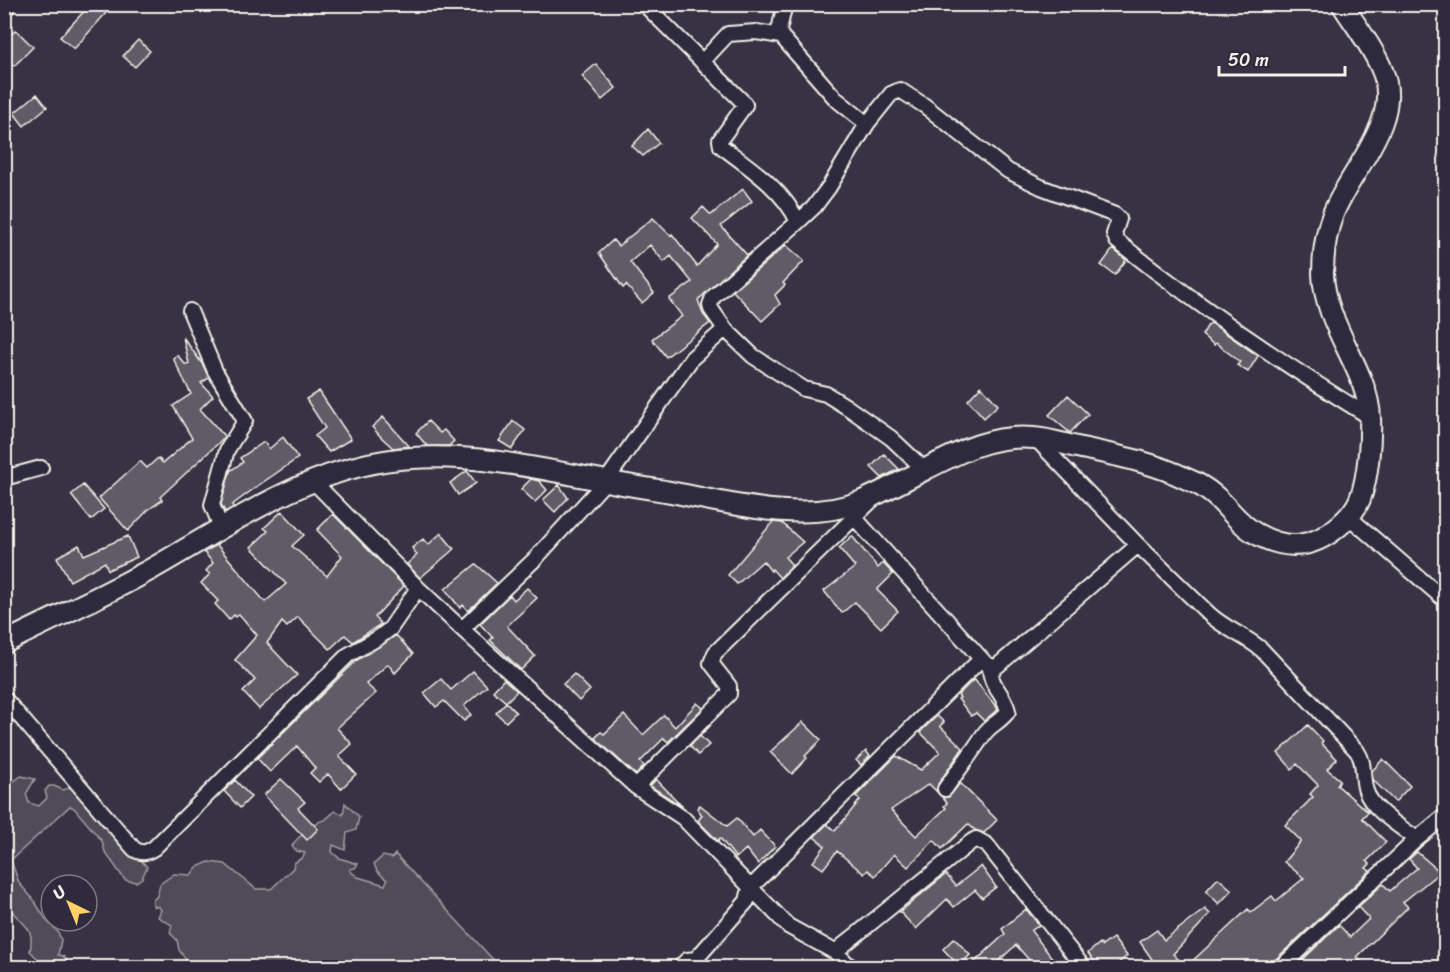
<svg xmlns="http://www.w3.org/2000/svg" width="1450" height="972" viewBox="0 0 1450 972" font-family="Sriracha,sans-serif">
<rect width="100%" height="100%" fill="#373244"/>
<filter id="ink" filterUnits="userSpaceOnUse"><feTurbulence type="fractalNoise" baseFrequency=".0167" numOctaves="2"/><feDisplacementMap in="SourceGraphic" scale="12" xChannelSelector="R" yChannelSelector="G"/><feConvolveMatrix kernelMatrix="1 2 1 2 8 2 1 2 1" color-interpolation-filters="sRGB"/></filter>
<g filter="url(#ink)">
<path fill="#504b59" stroke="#a29ea0" stroke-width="1.5" d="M 21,776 L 35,779 L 26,794 L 29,803 L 39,806 L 47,798 L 45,791 L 49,786 L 54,786 L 63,790 L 69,788 L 72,783 L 147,867 L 142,878 L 136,882 L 125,880 L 105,852 L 102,841 L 74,808 L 70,806 L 11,860 L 19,883 L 33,899 L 47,921 L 58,932 L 61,940 L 58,955 L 63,956 L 73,967 C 47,967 48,970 30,951 C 35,926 24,927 11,910 L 6,909 L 5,912 L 5,788 Z
M 345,803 L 359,817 L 356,830 L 347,833 L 345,850 L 333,845 L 332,852 L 339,858 L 358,864 L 355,868 L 350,869 L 350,871 L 358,877 L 385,885 L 387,880 L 377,871 L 374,864 L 383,856 L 392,858 L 395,854 L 500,967 L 191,967 L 179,950 L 177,940 L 170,933 L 172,925 L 158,917 L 161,910 L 159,907 L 153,906 L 153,900 L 157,896 L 160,884 L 174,874 L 191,875 L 197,867 L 209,862 L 225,864 L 256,889 L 271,889 L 293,868 L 294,863 L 302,858 L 305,853 L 297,851 L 292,846 C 299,834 304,836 312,829 C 318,824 317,821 325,820 L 335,811 L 343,815 Z"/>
<path fill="#5f5c67" stroke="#f4f1e8" stroke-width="1.5" d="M 91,4 L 114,4 L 74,49 L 60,37 Z
M 16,30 L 33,47 L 14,66 L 4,56 L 4,41 Z
M 138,40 L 150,51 L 135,67 L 123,56 Z
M 596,64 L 616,88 L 602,100 L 582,76 Z
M 37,94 L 47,107 L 24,126 L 14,113 Z
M 648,129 L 659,143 L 643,156 L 632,146 Z
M 743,189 L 752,201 L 721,226 L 747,255 L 698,300 L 703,314 L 710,323 L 666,357 L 652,339 L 682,316 L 669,299 L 692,282 L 671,256 L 664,262 L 650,245 L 630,262 L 654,293 L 642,303 L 626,285 L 623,288 L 599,253 L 613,240 L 618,246 L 653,218 L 670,235 L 672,234 L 697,266 L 717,244 L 692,218 L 703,207 L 711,215 Z
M 786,245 L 804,261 L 783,283 L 785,285 L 775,295 L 780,304 L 762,321 L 733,291 Z
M 1113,249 L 1126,260 L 1115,275 L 1101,265 Z
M 1211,323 L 1258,356 L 1248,372 L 1237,365 L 1240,362 L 1216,343 L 1214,345 L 1202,335 L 1208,325 Z
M 183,337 L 203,365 L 209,378 L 201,383 L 213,396 L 200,409 L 225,437 L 160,497 L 162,500 L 148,510 L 128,531 L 99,498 L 140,461 L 147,468 L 158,458 L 163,463 L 192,438 L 173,406 L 191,394 L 173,358 L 177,355 L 185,364 L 189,364 Z
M 981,386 L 998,405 L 984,418 L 968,400 Z
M 319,391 L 351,439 L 329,452 L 315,436 L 325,428 L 306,399 Z
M 1068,395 L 1088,414 L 1070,433 L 1049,415 Z
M 383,417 L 409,446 L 393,448 L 382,438 L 372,427 Z
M 428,421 L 440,433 L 444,430 L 454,441 L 449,446 L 427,446 L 416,433 Z
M 513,421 L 525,430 L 512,449 L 499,441 Z
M 283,437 L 298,458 L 259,485 L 232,505 L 234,507 L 225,512 L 221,504 L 230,471 L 243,462 L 240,458 L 264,442 L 269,449 Z
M 884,454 L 899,469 L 882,478 L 871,467 Z
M 467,471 L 476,483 L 458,495 L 450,483 Z
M 531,479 L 539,481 L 547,490 L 535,502 L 521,489 Z
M 83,485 L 104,509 L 91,520 L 71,495 Z
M 559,485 L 568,498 L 555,512 L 543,500 Z
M 282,511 L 304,535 L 292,546 L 327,576 L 342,556 L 317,530 L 333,514 L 404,586 L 375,617 L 381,624 L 353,642 L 345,635 L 330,649 L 298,617 L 287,627 L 282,622 L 267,643 L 297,675 L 259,709 L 243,692 L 255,680 L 235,660 L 257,635 L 239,614 L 236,617 L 234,615 L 229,620 L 215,604 L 218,601 L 201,583 L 210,574 L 206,571 L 213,563 L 204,552 L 217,545 L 265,602 L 286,584 L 251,547 L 268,531 L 264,528 Z
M 773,522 L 782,523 L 803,542 L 785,557 L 792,565 L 780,578 L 772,569 L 771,571 L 763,561 L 737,584 L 728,575 Z
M 441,533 L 454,549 L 420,578 L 407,564 L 417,555 L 412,548 L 423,539 L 428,545 Z
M 128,536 L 137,557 L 108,570 L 105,562 L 70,581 L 57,557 L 79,545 L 84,555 Z
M 852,536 L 878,568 L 883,563 L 893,574 L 877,590 L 898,611 L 881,628 L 855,602 L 842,613 L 824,591 L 855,567 L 839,548 Z
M 476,564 L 497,583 L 468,611 L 463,605 L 460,608 L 445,589 Z
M 527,588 L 537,598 L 507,626 L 535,656 L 521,670 L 490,640 L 493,638 L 480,624 L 510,595 L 514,600 Z
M 396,635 L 413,654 L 395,673 L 388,664 L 366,684 L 376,693 L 337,728 L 352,744 L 339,756 L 356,774 L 341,789 L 328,774 L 319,782 L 310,773 L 315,768 L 297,746 L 270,772 L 257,758 L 357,660 Z
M 473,671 L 487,686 L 464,706 L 471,715 L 464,721 L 444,701 L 436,707 L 424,693 L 441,679 L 451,690 Z
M 574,674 L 590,690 L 579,701 L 563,684 Z
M 504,679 L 517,691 L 506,702 L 493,691 Z
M 974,679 L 998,709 L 984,721 L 976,713 L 971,716 L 958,699 L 960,698 L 958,695 Z
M 506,702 L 516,712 L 506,722 L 496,713 Z
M 697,703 L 703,708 L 668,742 L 664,738 L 640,762 L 644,766 L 636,775 L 595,738 L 601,732 L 604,734 L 624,715 L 643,735 L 664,715 L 675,727 Z
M 937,716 L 944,722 L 940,726 L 963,748 L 938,784 L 937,792 L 929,784 L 891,810 L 916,836 L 946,808 L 944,806 L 947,803 L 942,797 L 949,797 L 960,783 L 997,820 L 984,833 L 975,830 L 968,824 L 942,849 L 934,840 L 908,867 L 894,854 L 875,876 L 868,870 L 864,874 L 837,851 L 823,869 L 813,862 L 825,846 L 814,837 L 827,824 L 835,831 L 860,800 L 856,796 L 896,756 L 921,770 L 940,752 L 920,732 Z
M 803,722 L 821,740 L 805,756 L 807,758 L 792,774 L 770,752 Z
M 711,725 L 700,736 L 709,745 L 698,755 L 690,746 Z
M 1308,725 L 1323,741 L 1321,743 L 1337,759 L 1327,769 L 1340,780 L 1337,785 L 1368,812 L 1362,818 L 1386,842 L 1367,861 L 1370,864 L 1366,868 L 1370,871 L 1274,961 L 1271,968 L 1158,968 L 1140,942 L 1157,930 L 1164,940 L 1205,909 L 1210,914 L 1173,954 L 1186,967 L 1248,909 L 1251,912 L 1272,896 L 1276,901 L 1304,878 L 1284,862 L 1301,841 L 1285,825 L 1313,797 L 1310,794 L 1318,785 L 1297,764 L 1292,769 L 1278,753 Z
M 866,751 L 870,756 L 861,765 L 856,760 Z
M 1383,759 L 1410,786 L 1395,802 L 1373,780 L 1372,771 Z
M 281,779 L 305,802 L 298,808 L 318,829 L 307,840 L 264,795 Z
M 656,779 L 683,807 L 650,786 Z
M 235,780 L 251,797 L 240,808 L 224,791 Z
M 700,805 L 727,826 L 737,818 L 753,837 L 760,830 L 775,846 L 758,864 L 746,849 L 736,858 L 720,838 L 718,841 L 698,821 L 702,815 L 697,808 Z
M 1417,852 L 1440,872 L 1403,902 L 1408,907 L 1357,957 L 1361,961 L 1355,968 L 1294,968 L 1339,925 L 1350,937 L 1369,919 L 1358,907 L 1383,884 L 1390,891 L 1417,868 L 1409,859 Z
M 981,866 L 996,887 L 982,898 L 975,890 L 954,907 L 947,899 L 916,929 L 900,912 L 946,874 L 956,886 Z
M 1218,878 L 1232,890 L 1219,904 L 1206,891 Z
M 1026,909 L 1039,925 L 1031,931 L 1060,968 L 1036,968 L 1016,945 L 991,968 L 968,968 L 1005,934 L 1002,929 Z
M 954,938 L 970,955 L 959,966 L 943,949 Z
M 1113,938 L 1127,956 L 1112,968 L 1100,968 L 1088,953 L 1100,943 L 1102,946 Z"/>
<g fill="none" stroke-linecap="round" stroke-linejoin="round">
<defs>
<path id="street" d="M 644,4 L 743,102 L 745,105 L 720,140 L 721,146 C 749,167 783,189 798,222 L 713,297 L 710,305 L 711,309 L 725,329 L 753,356 L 804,389 L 826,394 L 847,407 L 891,438 L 925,470
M 785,4 L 779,30 L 781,36 L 836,99 L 867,124
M 4,12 L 8,4
M 702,62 L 728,34 L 756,32 L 781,36
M 798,222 L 814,207 L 829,187 L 867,124 L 891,94 L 900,90 L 925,106 L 1008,171 L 1041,187 L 1115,215 L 1119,219 L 1114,234 L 1117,241 C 1197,305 1283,364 1370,417
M 190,311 L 215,371 L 245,421 L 227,450 L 212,505 L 221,527
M 1035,438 L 1138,545 L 1209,614 C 1225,629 1246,636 1262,650 L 1357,751 C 1366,764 1361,777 1366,791 C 1371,809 1402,828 1417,839
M 4,478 L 41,468
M 312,480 L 418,588 L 462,629 L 636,787 L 683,818 L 788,926 L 835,952 L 852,968
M 854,517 L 985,663 L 995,668 L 1138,545
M 1349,517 L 1446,601
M 462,629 L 535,559 L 606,481 L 692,358 L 725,329
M 4,698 L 134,849 C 142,854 146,853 154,848 L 348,655 L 378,638 L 390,629 L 418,588
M 636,787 L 729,694 L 729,686 L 711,663 L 715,653 L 872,500
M 945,789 C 958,770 972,753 984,734 C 990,725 1002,721 1008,711 C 1004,693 990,687 990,667
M 835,952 L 971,842 L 976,839 L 987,845 L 1084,968
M 679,968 L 687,960 L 696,959 L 747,901 L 750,888 L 981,659
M 1280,968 L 1417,839 L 1446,815"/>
<path id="secondary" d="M 4,643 C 55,617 106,595 155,567 C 236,521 316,463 412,458 C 479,454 541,469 606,481 C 626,485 645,488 665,491 C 725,502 803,525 862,501 C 884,491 905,480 926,469 C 961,451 994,434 1034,438 C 1049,439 1063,444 1077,447 C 1114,455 1153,462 1187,479 C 1197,483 1207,489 1215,496 C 1229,508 1239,524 1255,533 C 1286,551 1313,549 1340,525 C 1348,518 1356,509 1360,499 C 1368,478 1371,441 1370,418 C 1368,369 1325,327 1323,274 C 1323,254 1326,232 1333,214 C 1350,170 1404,120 1382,70 C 1373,47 1355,25 1342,4"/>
</defs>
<use href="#street" stroke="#f4f1e8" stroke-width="18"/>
<use href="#secondary" stroke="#f4f1e8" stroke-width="24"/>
<use href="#street" stroke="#2f2a3d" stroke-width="14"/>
<use href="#secondary" stroke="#2f2a3d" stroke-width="20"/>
</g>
</g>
<rect width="1450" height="972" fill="none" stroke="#2f2a3d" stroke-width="24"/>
<rect x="12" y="12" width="1426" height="948" fill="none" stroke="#f4f1e8" stroke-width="2" filter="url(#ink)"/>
<g transform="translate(69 903) rotate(317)"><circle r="28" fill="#2f2a3d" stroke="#7e7a81" stroke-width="1.5"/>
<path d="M0-4.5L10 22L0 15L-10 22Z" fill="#ffd166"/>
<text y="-9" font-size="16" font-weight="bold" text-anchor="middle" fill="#f4f1e8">U</text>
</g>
<path d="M1219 66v9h126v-9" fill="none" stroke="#f4f1e8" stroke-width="3"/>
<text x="1228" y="66" font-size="18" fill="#f4f1e8" stroke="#2f2a3d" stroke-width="4.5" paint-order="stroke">50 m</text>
</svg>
